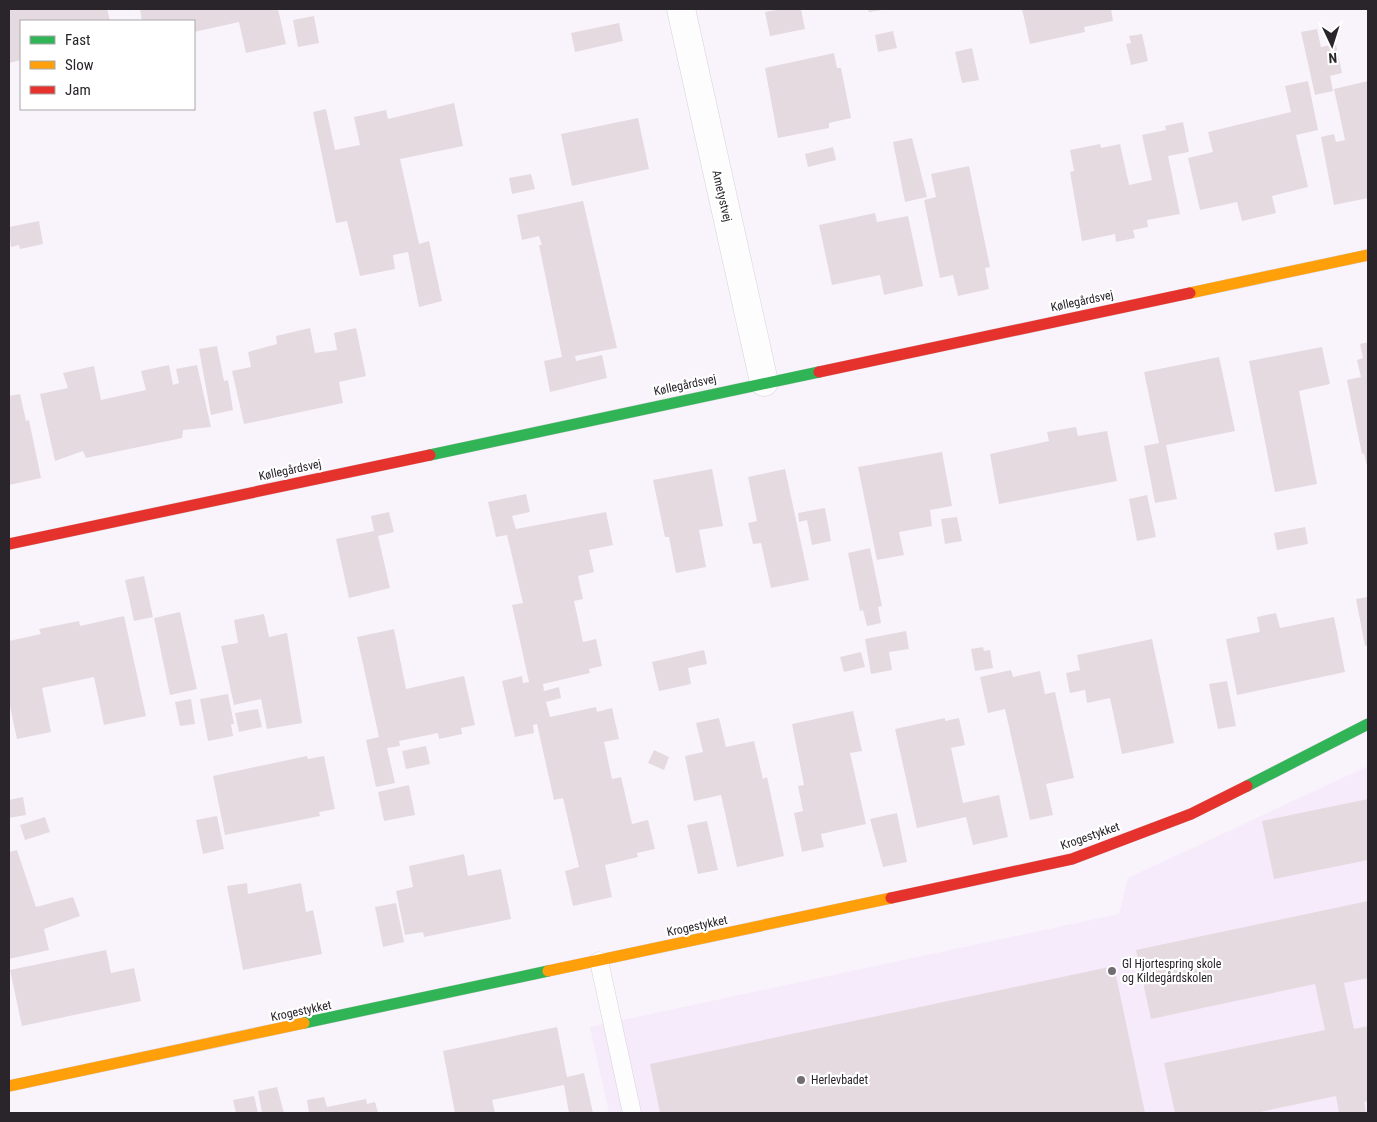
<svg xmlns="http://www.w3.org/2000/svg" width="1377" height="1122" viewBox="0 0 1377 1122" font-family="'Roboto Condensed',sans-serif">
<rect width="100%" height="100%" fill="#f9f4fb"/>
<path fill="#f6ebfa" d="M 1368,766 L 1368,1113 L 609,1113 L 590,1027 L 1119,914 L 1128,878 Z"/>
<path fill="#e6dae1" d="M 9,9 L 107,9 L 110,21 L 21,21 L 21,60 L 9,63 Z
M 140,9 L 278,9 L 286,44 L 246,53 L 239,22 L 194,32 L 194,21 L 142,21 Z
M 782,9 L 801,9 L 805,29 L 770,36 L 765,12 Z
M 868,9 L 882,9 L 882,10 L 869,12 Z
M 1022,9 L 1111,9 L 1113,21 L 1084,27 L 1085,32 L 1030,44 Z
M 314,16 L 319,43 L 298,47 L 293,20 Z
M 619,23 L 623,41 L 575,52 L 571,33 Z
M 1317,29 L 1321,47 L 1336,44 L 1342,73 L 1330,76 L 1333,91 L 1315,95 L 1301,32 Z
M 893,31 L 897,48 L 878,52 L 875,35 Z
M 1142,34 L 1148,61 L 1131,65 L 1126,44 L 1131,43 L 1129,36 Z
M 972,48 L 979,80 L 962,83 L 955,52 Z
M 834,53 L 837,68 L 841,68 L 851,118 L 829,123 L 829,128 L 778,138 L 765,68 Z
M 1308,81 L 1318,130 L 1296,135 L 1308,187 L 1272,196 L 1276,213 L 1242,221 L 1237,202 L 1200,210 L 1188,158 L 1213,152 L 1208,132 L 1291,112 L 1285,86 Z
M 1368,81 L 1368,198 L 1334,205 L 1321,137 L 1334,134 L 1336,142 L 1345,140 L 1334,89 Z
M 454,103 L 463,146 L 400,159 L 419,244 L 429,241 L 442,301 L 419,307 L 408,252 L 393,255 L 395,269 L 360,276 L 347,221 L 336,223 L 313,112 L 326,109 L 335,150 L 360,145 L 354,117 L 386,110 L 388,119 Z
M 638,118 L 649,169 L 572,186 L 561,134 Z
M 1183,122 L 1189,152 L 1168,156 L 1180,214 L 1147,220 L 1148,227 L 1133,230 L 1135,238 L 1116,242 L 1115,234 L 1082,241 L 1070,172 L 1074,171 L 1070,150 L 1100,144 L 1101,148 L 1120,144 L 1129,185 L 1152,180 L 1142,135 L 1166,130 L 1165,126 Z
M 912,138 L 927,197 L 905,202 L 893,142 Z
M 833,147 L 836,160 L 808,167 L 805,154 Z
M 969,166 L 990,267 L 985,268 L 989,289 L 958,296 L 953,275 L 940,278 L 924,200 L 936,197 L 931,174 Z
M 531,174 L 535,189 L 512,194 L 509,178 Z
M 583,201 L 617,348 L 575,356 L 576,361 L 602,355 L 607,378 L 550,392 L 544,361 L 562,357 L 539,245 L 542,245 L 539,236 L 522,240 L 517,215 Z
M 875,213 L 877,222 L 908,216 L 923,286 L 884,295 L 880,275 L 832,285 L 819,225 Z
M 39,221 L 43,244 L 20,249 L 19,245 L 11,247 L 9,227 Z
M 310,328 L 315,353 L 337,350 L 334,333 L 356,328 L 366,376 L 339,382 L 343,403 L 244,424 L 232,371 L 251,367 L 248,352 L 277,344 L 276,336 Z
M 1368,342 L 1368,466 L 1367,466 L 1364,453 L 1362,454 L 1347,380 L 1361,377 L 1357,360 L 1363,358 L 1360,344 Z
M 217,346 L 224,381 L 228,380 L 233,410 L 211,415 L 199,349 Z
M 1322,347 L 1330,384 L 1299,391 L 1317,484 L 1275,492 L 1249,361 Z
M 1219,357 L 1235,431 L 1166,445 L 1177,499 L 1155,503 L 1144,446 L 1159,443 L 1144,372 Z
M 169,365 L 173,385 L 179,383 L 176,369 L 197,365 L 211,427 L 183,430 L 182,438 L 86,458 L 83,451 L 55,461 L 40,394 L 68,388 L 63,373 L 94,366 L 101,400 L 146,390 L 141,371 Z
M 20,394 L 26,421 L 29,420 L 41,478 L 9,485 L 9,396 Z
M 1076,427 L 1078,436 L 1107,431 L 1117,481 L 999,504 L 990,454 L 1049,441 L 1047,432 Z
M 942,452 L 952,506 L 930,510 L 932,526 L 899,532 L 904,555 L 877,560 L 858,467 Z
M 712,469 L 723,526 L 699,530 L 706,567 L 676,573 L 669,537 L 665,537 L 653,480 Z
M 785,469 L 809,580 L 771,588 L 761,543 L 753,544 L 748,523 L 757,521 L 748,477 Z
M 526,494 L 530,512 L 512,516 L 516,529 L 606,512 L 613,545 L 589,550 L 594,572 L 578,576 L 583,599 L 574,601 L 583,642 L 596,639 L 602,666 L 589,669 L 590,673 L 543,684 L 544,691 L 559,687 L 561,698 L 546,702 L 550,717 L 596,707 L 597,712 L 612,708 L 619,739 L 604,742 L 612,779 L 621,777 L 632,824 L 648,820 L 655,849 L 637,853 L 638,857 L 605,865 L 612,897 L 573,906 L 565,871 L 579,867 L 563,798 L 554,800 L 537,724 L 533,725 L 534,733 L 515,737 L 502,681 L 522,676 L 523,683 L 529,682 L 512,605 L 523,603 L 507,535 L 496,537 L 488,502 Z
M 1147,495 L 1156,537 L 1137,541 L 1129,499 Z
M 825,508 L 831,541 L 812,545 L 807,520 L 799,522 L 798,513 Z
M 389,512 L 394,532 L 378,536 L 390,588 L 349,598 L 336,539 L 374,531 L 371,516 Z
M 957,517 L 962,541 L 945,544 L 941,519 Z
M 1305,527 L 1308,544 L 1277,550 L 1274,533 Z
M 870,548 L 882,606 L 878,607 L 881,623 L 867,626 L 863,610 L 860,611 L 848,553 Z
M 144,576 L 153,617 L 134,621 L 125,580 Z
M 1368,597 L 1368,645 L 1365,646 L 1356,599 Z
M 180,612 L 197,689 L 170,695 L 154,618 Z
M 1276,613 L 1280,628 L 1334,617 L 1345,672 L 1237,695 L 1226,639 L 1260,632 L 1257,617 Z
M 264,614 L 269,637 L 287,633 L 302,723 L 267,729 L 261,699 L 234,705 L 221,646 L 238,643 L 234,620 Z
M 124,616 L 146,716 L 104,725 L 94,677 L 42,688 L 51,732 L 17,739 L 9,702 L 9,641 L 41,634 L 39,629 L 79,621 L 80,626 Z
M 394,629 L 406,689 L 464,676 L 475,725 L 461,728 L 462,734 L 439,739 L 438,733 L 399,741 L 400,746 L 387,748 L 395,783 L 376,787 L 366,740 L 379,737 L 357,637 Z
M 906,631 L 909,649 L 889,652 L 892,670 L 871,674 L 865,639 Z
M 1152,639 L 1174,743 L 1122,754 L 1110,698 L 1087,703 L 1085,690 L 1070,693 L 1066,673 L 1080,670 L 1077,655 Z
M 983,647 L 984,651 L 990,650 L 993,668 L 975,671 L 971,649 Z
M 704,650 L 707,664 L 688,668 L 691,684 L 659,691 L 652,662 Z
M 861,652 L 865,667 L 844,672 L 840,657 Z
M 1011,670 L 1013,677 L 1040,671 L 1045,694 L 1055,692 L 1074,778 L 1046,784 L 1053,815 L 1030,820 L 1005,709 L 988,713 L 980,677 Z
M 1227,681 L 1236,726 L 1218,729 L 1209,684 Z
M 228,694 L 234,724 L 231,724 L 233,736 L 208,741 L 200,699 Z
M 191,699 L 195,724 L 180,726 L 175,702 Z
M 258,709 L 262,727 L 239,732 L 235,713 Z
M 853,711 L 862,751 L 850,753 L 866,824 L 821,834 L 824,847 L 802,852 L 794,813 L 803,811 L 798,786 L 804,785 L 792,724 Z
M 719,718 L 726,747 L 754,741 L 763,779 L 767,777 L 784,856 L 737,867 L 721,795 L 694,801 L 685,756 L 703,752 L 696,723 Z
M 945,718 L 945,721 L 959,718 L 965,745 L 951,748 L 963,803 L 999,795 L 1008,837 L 973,845 L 966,817 L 917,828 L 895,729 Z
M 426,746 L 430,764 L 406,769 L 402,751 Z
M 654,750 L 669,757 L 664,770 L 648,763 Z
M 307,756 L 308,759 L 324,756 L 335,809 L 319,812 L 320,816 L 225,835 L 213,776 Z
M 409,785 L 415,815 L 384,821 L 378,792 Z
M 23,797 L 26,815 L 9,818 L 9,800 Z
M 1368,799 L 1368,860 L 1274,879 L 1262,821 Z
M 897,813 L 907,862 L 883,867 L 870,819 Z
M 217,816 L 224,849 L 203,854 L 196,820 Z
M 45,817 L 50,832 L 25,840 L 20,825 Z
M 707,821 L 718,870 L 698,874 L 687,825 Z
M 17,850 L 36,907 L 73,897 L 80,916 L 44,929 L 49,950 L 9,959 L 9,852 Z
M 464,854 L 468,876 L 501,869 L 511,919 L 424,937 L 423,932 L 405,935 L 396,891 L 413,887 L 409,866 Z
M 247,883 L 248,894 L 301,883 L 306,912 L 313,910 L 322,954 L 243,970 L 227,886 Z
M 1368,901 L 1368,978 L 1344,983 L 1354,1029 L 1368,1026 L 1368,1101 L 1364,1102 L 1366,1113 L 1339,1113 L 1336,1096 L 1255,1113 L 1175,1113 L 1164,1063 L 1325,1030 L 1315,984 L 1151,1019 L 1136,950 Z
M 396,903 L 404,942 L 383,947 L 375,907 Z
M 106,950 L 111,973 L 134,968 L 141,1001 L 22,1026 L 10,970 Z
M 1114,966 L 1145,1113 L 660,1113 L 650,1064 Z
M 557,1027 L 567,1077 L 584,1073 L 593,1113 L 569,1113 L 564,1085 L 492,1100 L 495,1113 L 455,1113 L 443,1051 Z
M 277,1087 L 284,1113 L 262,1113 L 258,1091 Z
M 254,1096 L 258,1113 L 236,1113 L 233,1100 Z
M 324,1097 L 327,1107 L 366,1099 L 367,1104 L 375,1102 L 378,1113 L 309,1113 L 307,1100 Z"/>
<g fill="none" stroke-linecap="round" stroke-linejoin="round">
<defs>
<path id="lane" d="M 599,961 L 632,1113"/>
<path id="street" d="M 681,9 L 764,382"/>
<path id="fast" d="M 430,455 L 819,372
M 1247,786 L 1368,724
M 304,1023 L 548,971"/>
<path id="slow" d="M 1190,293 L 1368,255
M 548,971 L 891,898
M 9,1086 L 304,1023"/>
<path id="jam" d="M 819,372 L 1190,293
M 9,544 L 430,455
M 891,898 L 1072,859 L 1191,814 L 1247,786"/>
</defs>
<use href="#lane" stroke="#d7d2d8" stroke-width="19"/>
<use href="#street" stroke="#d7d2d8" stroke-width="29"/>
<use href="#fast" stroke="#d7d2d8" stroke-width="12"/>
<use href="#slow" stroke="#d7d2d8" stroke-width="12"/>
<use href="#jam" stroke="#d7d2d8" stroke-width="12"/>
<use href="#lane" stroke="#fefdfe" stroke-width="18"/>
<use href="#street" stroke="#fefdfe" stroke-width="28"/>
<use href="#fast" stroke="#30b455" stroke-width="11"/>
<use href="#slow" stroke="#ff9f0a" stroke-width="11"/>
<use href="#jam" stroke="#e5322d" stroke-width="11"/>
</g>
<g fill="#726d73" stroke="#fff" stroke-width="2">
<circle cx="1112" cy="971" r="5"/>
<circle cx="801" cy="1080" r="5"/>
</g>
<g text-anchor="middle" stroke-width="4.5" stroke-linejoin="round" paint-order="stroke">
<g font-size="12" fill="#29252a" stroke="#fff">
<text transform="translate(722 196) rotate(77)" y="4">Ametystvej</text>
<text transform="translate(1082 301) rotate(-12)" y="4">Køllegårdsvej</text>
<text transform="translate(685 385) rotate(-12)" y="4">Køllegårdsvej</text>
<text transform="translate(290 470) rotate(-12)" y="4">Køllegårdsvej</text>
<text transform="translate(1090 836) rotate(-19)" y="4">Krogestykket</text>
<text transform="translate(697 926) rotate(-12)" y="4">Krogestykket</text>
<text transform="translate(301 1011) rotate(-12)" y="4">Krogestykket</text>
</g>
<g font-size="12" fill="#29252a" stroke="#fff" text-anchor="start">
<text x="1122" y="968">Gl Hjortespring skole<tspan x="1122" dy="14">og Kildegårdskolen</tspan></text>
<text x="811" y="1084">Herlevbadet</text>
</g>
</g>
<rect width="1377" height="1122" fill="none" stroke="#29252a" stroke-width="20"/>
<rect x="20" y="20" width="175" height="90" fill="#ffffff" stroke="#a9a8aa"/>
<rect x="30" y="36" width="25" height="8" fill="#30b455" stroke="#a9a8aa"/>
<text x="65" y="45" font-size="15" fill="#29252a">Fast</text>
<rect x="30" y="61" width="25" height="8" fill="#ff9f0a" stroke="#a9a8aa"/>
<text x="65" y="70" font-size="15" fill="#29252a">Slow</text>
<rect x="30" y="86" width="25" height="8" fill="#e5322d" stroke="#a9a8aa"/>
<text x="65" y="95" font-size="15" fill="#29252a">Jam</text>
<g transform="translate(1332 45) rotate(176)" stroke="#ffffff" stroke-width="4" paint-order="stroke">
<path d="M0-4L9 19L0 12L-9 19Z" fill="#29252a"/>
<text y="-8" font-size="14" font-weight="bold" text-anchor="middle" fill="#29252a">N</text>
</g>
</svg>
